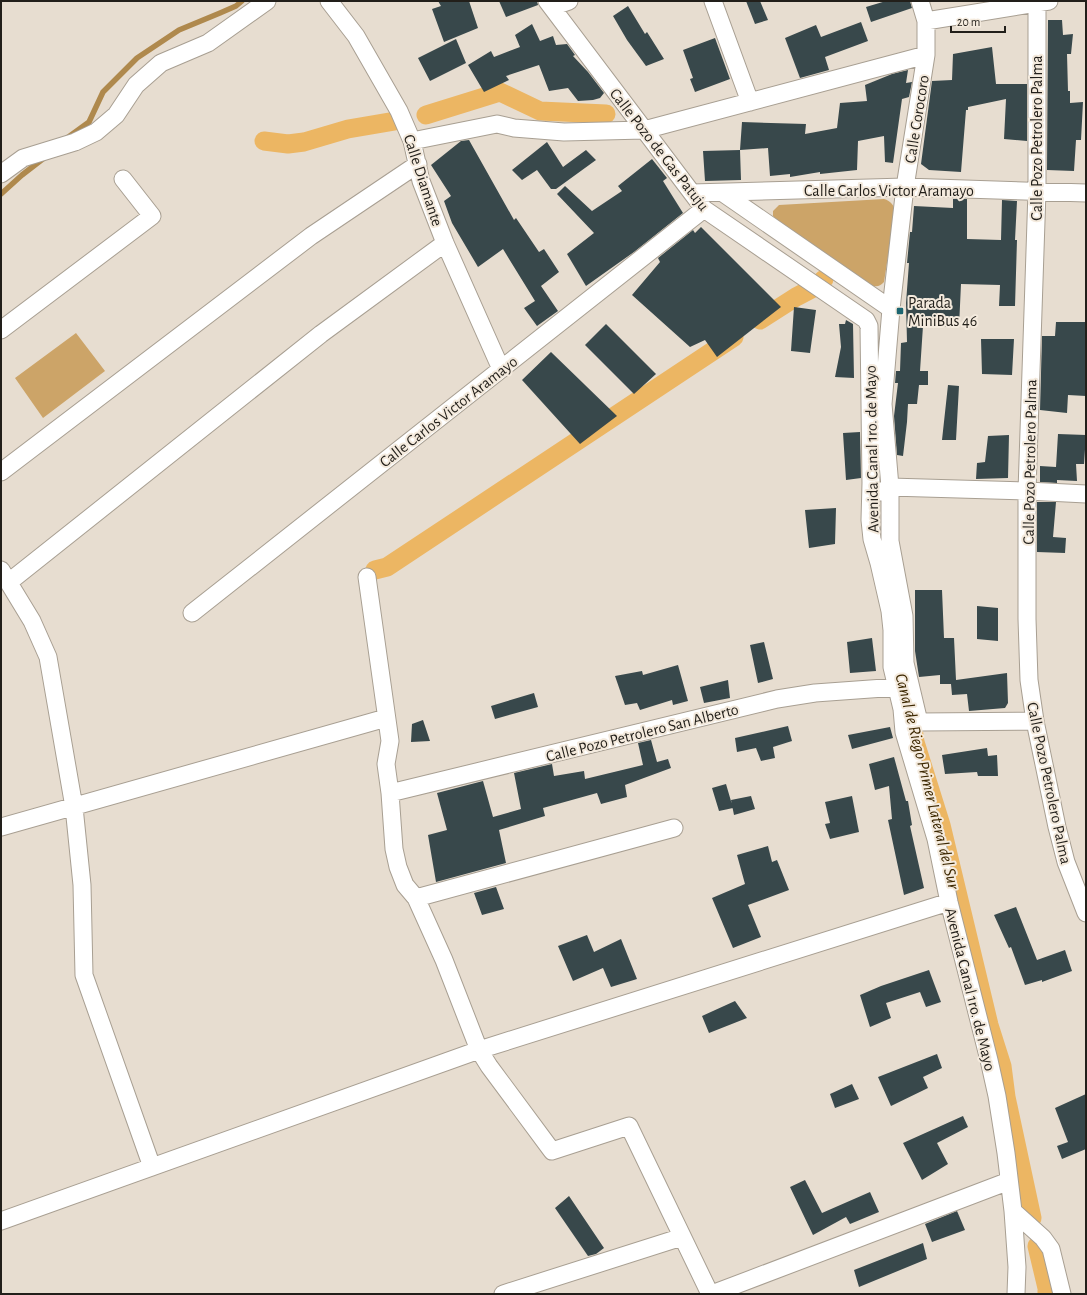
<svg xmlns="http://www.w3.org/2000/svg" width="1087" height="1295" viewBox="0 0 1087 1295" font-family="'Alegreya Sans',sans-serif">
<rect width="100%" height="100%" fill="#e7ddd0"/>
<path fill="#cca468" d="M 884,199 C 891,201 894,205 895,212 L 884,282 C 880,286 878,287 873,286 L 777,220 L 773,216 L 773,211 L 779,205 Z
M 76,333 L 105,371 L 43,418 L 15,378 Z"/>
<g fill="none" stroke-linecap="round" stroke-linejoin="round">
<path stroke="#af894d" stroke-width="5.5" d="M 67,138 L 89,122 L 103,92 L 137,58 L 179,30 L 220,13 L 236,6 L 242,1
M 1,194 L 22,175 L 44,158"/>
<path stroke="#ecb663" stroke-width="19" d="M 426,115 L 500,92 L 540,111 L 606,114
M 264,141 L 288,144 L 304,142 L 348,129 L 395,121
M 760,320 L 796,297 L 817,286 L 824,279
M 375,570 L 387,567 L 734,337
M 909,702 L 915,742 L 941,825 L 989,1025 L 1002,1066 L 1006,1097 L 1032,1218
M 1037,1246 L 1047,1288 L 1047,1294"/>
</g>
<path fill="#38484b" d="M 438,1 L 469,1 L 478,28 L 444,42 L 432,9 L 441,6 Z
M 499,1 L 537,1 L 538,5 L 506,17 Z
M 746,1 L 760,1 L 768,20 L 755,24 Z
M 886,1 L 910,1 L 912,8 L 871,22 L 866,7 Z
M 628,6 L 645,34 L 647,32 L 664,59 L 646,66 L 627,40 L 613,16 Z
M 1048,20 L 1062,20 L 1063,35 L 1073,34 L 1071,54 L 1067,54 L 1068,91 L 1070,91 L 1070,103 L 1083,102 L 1081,140 L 1076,140 L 1074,171 L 1047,170 Z
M 861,22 L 868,41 L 825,57 L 829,70 L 800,78 L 785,38 L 816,25 L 821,37 Z
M 532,24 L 540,41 L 553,36 L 556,45 L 567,44 L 575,55 L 573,56 L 588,72 L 604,93 L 600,98 L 593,100 L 578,101 L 568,88 L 549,91 L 539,65 L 506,76 L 509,80 L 484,92 L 468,65 L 491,51 L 494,57 L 520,47 L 515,35 Z
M 715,38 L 730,79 L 695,92 L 690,79 L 693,78 L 683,50 Z
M 456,39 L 466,63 L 430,81 L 418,58 Z
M 992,47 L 996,84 L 1027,84 L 1027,141 L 1004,139 L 1006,99 L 968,107 L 968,110 L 966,110 L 961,172 L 929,170 L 921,164 L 932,81 L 952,80 L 953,54 Z
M 908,70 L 906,83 L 912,82 L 909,97 L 902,99 L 893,163 L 885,162 L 884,136 L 858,141 L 857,170 L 820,174 L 820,172 L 790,177 L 790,174 L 770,176 L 768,148 L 740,150 L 742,122 L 806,124 L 805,134 L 837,128 L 840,103 L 867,101 L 865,85 L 892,74 Z
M 469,140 L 514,220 L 516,218 L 539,252 L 544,249 L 559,272 L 541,286 L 558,311 L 537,326 L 524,308 L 535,301 L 503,249 L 478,267 L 452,223 L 444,201 L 451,196 L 431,165 L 461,141 Z
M 547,142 L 563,167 L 586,150 L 596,160 L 556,189 L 551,189 L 537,170 L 522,180 L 512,170 Z
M 740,150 L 741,180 L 705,181 L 703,151 Z
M 652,159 L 667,178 L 663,181 L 683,213 L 634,252 L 586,286 L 567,254 L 594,233 L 557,194 L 565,186 L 592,211 L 622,191 L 618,186 Z
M 953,199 L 967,199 L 967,239 L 1001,240 L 1002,200 L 1017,201 L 1015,240 L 1017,240 L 1015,306 L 999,306 L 1000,285 L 961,284 L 959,327 L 923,326 L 920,371 L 928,371 L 928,385 L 919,385 L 917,404 L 908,404 L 907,422 L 903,456 L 897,455 L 894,416 L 898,383 L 895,383 L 896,371 L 900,371 L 901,343 L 907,342 L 906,303 L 909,263 L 907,263 L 910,232 L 912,232 L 914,206 L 953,208 Z
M 701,227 L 781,307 L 717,357 L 705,340 L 690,347 L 632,295 L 660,262 L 658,258 L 693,230 L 695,233 Z
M 794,307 L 816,310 L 810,353 L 791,351 Z
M 846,320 L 853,324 L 854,378 L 835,377 L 841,347 L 839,324 L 845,324 Z
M 1056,322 L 1086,322 L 1086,396 L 1068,395 L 1067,413 L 1040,410 L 1042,336 L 1055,336 Z
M 606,324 L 656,374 L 634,394 L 585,345 Z
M 981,339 L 1014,339 L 1012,375 L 982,374 Z
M 551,352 L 617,416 L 580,444 L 522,380 Z
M 948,385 L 959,386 L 956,440 L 942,440 Z
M 860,432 L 861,478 L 846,480 L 843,433 Z
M 1058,434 L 1086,435 L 1084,464 L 1076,464 L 1077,481 L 1057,480 L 1057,483 L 1040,482 L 1040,466 L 1056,467 Z
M 1009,435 L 1008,478 L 976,479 L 977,463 L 985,462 L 988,436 Z
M 1037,502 L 1056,502 L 1053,537 L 1066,538 L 1065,553 L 1037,552 Z
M 836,508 L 835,544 L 809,548 L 805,510 Z
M 915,590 L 942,590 L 944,638 L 954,638 L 956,680 L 1007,673 L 1008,703 L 1005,708 L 969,711 L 967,694 L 952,695 L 951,684 L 940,684 L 940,675 L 919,677 L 915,651 Z
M 977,606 L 998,608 L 998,641 L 977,639 Z
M 872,638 L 876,671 L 850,673 L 847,642 Z
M 764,642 L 773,679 L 758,683 L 750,645 Z
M 678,665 L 688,701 L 673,705 L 672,700 L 640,710 L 637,703 L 625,705 L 615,676 L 642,671 L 643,675 Z
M 728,680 L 730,698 L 704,703 L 700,687 Z
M 534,693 L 538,707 L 495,719 L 491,706 Z
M 423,720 L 430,741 L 411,742 L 412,724 Z
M 788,726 L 792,741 L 773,747 L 775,758 L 761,761 L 756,748 L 737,752 L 735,738 Z
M 890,727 L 893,738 L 852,749 L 848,735 Z
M 651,740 L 657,762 L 668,759 L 671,768 L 625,785 L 627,797 L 601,804 L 597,793 L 543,808 L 545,816 L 499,830 L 506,863 L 436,882 L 428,835 L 447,830 L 437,793 L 483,781 L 493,817 L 521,809 L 514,773 L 552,764 L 554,776 L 584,771 L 585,779 L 643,765 L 638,743 Z
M 987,748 L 988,756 L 997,755 L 998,776 L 978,776 L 977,772 L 945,774 L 942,755 Z
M 894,757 L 906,801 L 908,801 L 912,825 L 910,826 L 924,888 L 904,895 L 888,820 L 892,819 L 889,786 L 875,790 L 869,764 Z
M 726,784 L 733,808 L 719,811 L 712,788 Z
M 751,796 L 755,809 L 734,815 L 731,800 Z
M 852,796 L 859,832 L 830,839 L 825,824 L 830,823 L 825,802 Z
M 768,846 L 772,862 L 777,860 L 789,890 L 748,905 L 761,937 L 733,948 L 712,898 L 745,884 L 737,855 Z
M 496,887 L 504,909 L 482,915 L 474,893 Z
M 1016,907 L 1037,960 L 1065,950 L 1072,971 L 1042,982 L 1042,980 L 1025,985 L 1011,947 L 1009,948 L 994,915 Z
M 587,935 L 594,952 L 621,939 L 637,979 L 611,987 L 603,968 L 573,981 L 558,946 Z
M 929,970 L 941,1002 L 926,1007 L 920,992 L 886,1003 L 891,1018 L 870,1027 L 860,995 L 881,986 Z
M 735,1001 L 747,1018 L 709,1033 L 702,1016 Z
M 937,1054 L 942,1068 L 923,1077 L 928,1088 L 891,1106 L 878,1077 Z
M 852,1084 L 859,1099 L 835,1108 L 830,1094 Z
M 1086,1094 L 1086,1149 L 1062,1159 L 1057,1146 L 1068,1142 L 1055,1108 Z
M 963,1116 L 968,1127 L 937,1143 L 948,1164 L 922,1180 L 903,1143 Z
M 805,1180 L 822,1213 L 870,1192 L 879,1212 L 850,1224 L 846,1217 L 813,1235 L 790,1187 Z
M 569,1196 L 604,1248 L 596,1254 L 588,1256 L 555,1208 Z
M 957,1211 L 965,1230 L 932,1242 L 925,1224 Z
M 923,1243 L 927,1259 L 859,1287 L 854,1270 Z"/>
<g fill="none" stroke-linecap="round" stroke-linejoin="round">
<defs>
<path id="street" d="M 329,1 L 356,36 L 399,111 L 412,141 L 421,181 L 445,243 L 501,369
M 547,1 L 704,209 L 866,320 L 869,326 L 871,483 L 870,520 L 872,539 L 879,563 L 890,611 L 892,630 L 892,667 L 902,709 L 904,732 L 936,839 L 949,902 L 989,1060 L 997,1096 L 1006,1153 L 1013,1211 L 1017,1267 L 1016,1294
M 713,1 L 750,102
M 920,1 L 926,21 L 926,55 L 905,187 L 891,309 L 883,404 L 890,487 L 890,541 L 904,616 L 905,663 L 919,722 L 1035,721
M 1037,3 L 1037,191 L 1027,491 L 1027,619 L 1029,680 L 1035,721 L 1057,827 L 1066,862 L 1086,913
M 552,7 L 569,1
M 926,21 L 1049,1
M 412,141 L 497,124 L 514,128 L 564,132 L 644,130 L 926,55
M 1,174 L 23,158 L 75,142 L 96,132 L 116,115 L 136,85 L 161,63 L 208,43 L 267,1
M 692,193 L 905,187 L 1086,193
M 723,193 L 891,309
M 1,330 L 152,216 L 123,179
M 1,472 L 311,236 L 418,164
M 881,492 L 890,487 L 1027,491 L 1086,494
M 1,570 L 32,621 L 48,657 L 74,807 L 82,885 L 84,975 L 152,1167
M 367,577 L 390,741 L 386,764 L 390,793 L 394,849 L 398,867 L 405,885 L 416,898 L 444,960 L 479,1050 L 489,1066 L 552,1151 L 629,1126 L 710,1294
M 9,582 L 321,334 L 445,243
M 192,613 L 704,209
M 390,793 L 777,699 L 815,693 L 898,687
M 1,827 L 386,718
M 416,898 L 674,828
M 1013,1211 L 1043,1238 L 1051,1249 L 1062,1294
M 1,1221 L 479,1050 L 949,902
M 503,1294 L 682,1237
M 712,1294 L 1009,1181"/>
</defs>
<use href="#street" stroke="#a89f92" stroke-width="19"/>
<use href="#street" stroke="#fff" stroke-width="17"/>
</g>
<rect fill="#1c6671" stroke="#f4eadd" stroke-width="1.5" x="896" y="307" width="8" height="8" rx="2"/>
<g text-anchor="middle" stroke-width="4" stroke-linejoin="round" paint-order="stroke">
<g font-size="16" fill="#221f1a" stroke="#f4eadd">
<text transform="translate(916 119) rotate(-81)" y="6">Calle Corocoro</text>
<text transform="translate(1036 138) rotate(-90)" y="6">Calle Pozo Petrolero Palma</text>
<text transform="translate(660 149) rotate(52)" y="6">Calle Pozo de Gas Patuju</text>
<text transform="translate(424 180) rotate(72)" y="6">Calle Diamante</text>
<text x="889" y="196">Calle Carlos Victor Aramayo</text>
<text transform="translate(448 411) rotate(-38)" y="6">Calle Carlos Victor Aramayo</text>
<text transform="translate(871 449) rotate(-91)" y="6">Avenida Canal 1ro. de Mayo</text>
<text transform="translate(1029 462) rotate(-89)" y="6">Calle Pozo Petrolero Palma</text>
<text transform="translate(642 732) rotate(-14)" y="6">Calle Pozo Petrolero San Alberto</text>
<text transform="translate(1050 783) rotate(78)" y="6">Calle Pozo Petrolero Palma</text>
<text transform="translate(971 989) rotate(76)" y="6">Avenida Canal 1ro. de Mayo</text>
</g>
<g font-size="16" fill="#221f1a" stroke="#f4eadd" text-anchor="start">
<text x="908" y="308">Parada<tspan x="908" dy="18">MiniBus 46</tspan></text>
</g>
<g font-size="17" font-style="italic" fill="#3c2701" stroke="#f4eadd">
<text transform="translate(928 781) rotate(76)" y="6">Canal de Riego Primer Lateral del Sur</text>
</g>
</g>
<rect width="1087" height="1295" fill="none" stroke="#221f1a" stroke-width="4"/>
<path d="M951 26v6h54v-6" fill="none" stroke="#221f1a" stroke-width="2"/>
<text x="957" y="26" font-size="12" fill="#221f1a" stroke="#f4eadd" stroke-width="3" paint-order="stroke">20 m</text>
</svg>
